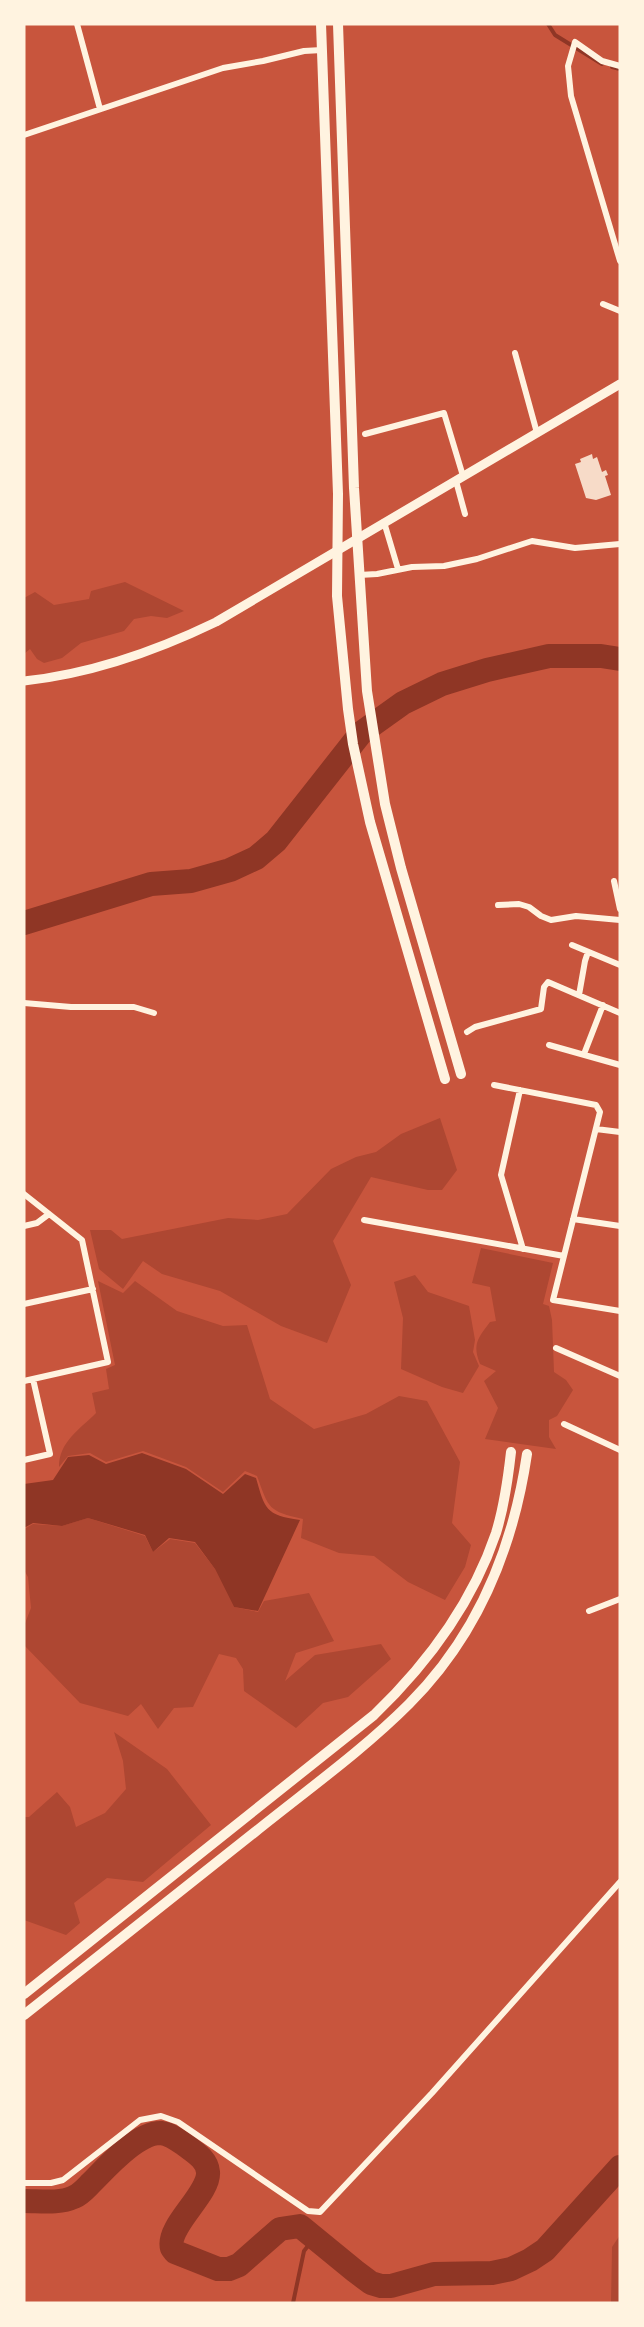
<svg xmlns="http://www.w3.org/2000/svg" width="644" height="2327" viewBox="0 0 644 2327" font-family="'Noto Sans',sans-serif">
<rect width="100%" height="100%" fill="#c8553d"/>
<path fill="#ae4732" d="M 125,582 L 184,611 L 167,618 L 151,616 L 134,619 L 124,631 L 81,643 L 62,658 L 44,663 L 37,659 L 30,649 L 24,654 L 24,598 L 35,592 L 54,605 L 89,599 L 91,591 Z
M 440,1118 L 457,1170 L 442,1190 L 428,1190 L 371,1177 L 333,1241 L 351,1285 L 327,1343 L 281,1326 L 220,1291 L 162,1274 L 143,1261 L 123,1289 L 99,1269 L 90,1230 L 111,1230 L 122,1239 L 228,1218 L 258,1220 L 287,1214 L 331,1169 L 356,1157 L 376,1152 L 401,1134 Z
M 481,1248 L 553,1263 L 543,1304 L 549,1306 L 552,1320 L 554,1372 L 566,1380 L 573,1390 L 557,1416 L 549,1420 L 549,1437 L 556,1449 L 485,1439 L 498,1408 L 484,1381 L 496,1371 L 480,1364 C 472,1344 478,1338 490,1322 L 496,1321 L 490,1287 L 472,1283 Z
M 415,1275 L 428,1292 L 469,1306 L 475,1340 L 473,1352 L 479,1366 L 463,1393 L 442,1387 L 401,1369 L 403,1318 L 394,1282 Z
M 98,1281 L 123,1293 L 135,1281 L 177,1311 L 223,1326 L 247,1325 L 270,1399 L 314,1429 L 366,1414 L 399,1396 L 427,1401 L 460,1462 L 452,1523 L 471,1545 L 465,1567 L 445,1600 L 408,1582 L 374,1556 L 339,1553 L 301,1538 L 303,1519 C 268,1511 269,1509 257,1476 L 245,1471 L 223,1492 L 186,1467 L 143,1451 L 106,1462 L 90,1453 L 68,1456 L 59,1467 C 59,1442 79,1430 96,1413 L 92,1393 L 109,1389 L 106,1369 L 115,1365 Z
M 88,1518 L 145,1536 L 153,1552 L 170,1539 L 195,1543 L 215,1569 L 234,1607 L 258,1612 L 264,1601 L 309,1593 L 334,1641 L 296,1653 L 285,1681 L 315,1655 L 381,1644 L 391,1659 L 348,1697 L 323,1703 L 296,1728 L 244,1691 L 243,1669 L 236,1658 L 219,1654 L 193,1707 L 174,1708 L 158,1729 L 141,1704 L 128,1716 L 80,1703 L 24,1645 L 24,1626 L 31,1608 L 28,1577 L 24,1570 L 24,1529 L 33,1524 L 62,1526 Z
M 114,1732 L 167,1769 L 211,1825 L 143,1882 L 107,1878 L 74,1903 L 80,1923 L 66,1935 L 24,1920 L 24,1817 L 29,1817 L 57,1792 L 70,1807 L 76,1827 L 105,1813 L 126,1789 L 123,1761 Z
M 620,2235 L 620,2303 L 611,2303 L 612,2247 Z"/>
<path fill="#8f3625" d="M 142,1453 L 186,1469 L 223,1494 L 245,1474 L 256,1478 C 265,1509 265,1515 300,1520 L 258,1611 L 234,1607 L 215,1569 L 195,1542 L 169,1538 L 153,1552 L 145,1535 L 88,1518 L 62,1526 L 33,1523 L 24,1528 L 24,1484 L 53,1480 L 68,1457 L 89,1455 L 106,1464 Z"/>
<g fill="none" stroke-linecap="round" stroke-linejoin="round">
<path stroke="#8f3625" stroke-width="4" d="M 548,24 L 555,35 L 602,64
M 612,67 L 620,69
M 293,2303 L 304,2251 L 315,2237"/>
<path stroke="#8f3625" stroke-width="24" d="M 24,923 L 151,884 L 191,881 L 230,870 L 256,858 L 276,841 L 361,733 L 403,703 L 442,684 L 487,670 L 549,656 L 601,656 L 620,659
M 24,2201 C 40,2201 59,2204 74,2197 C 81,2194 86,2188 91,2183 C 107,2167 138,2132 161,2133 C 170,2134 178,2140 185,2145 C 194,2152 207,2159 208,2172 C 210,2194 166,2226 172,2248 L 175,2252 L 218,2269 L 229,2269 L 239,2265 L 280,2229 L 300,2226 L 355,2271 L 371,2283 L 381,2286 L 391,2286 L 434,2274 L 492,2273 L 511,2269 L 530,2260 L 545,2250 L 620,2167"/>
</g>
<path fill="#f7dbc8" d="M 592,454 L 593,459 L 597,457 L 602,472 L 606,470 L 608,475 L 605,476 L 611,495 L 596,500 L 586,498 L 575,464 L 581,462 L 580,459 Z"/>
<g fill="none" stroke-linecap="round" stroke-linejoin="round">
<path stroke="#fff3e0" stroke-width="6" d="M 77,24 L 100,109
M 620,66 L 602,61 L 575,42 L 568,66 L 571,96 L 620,261
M 24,135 L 223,68 L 263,61 L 304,51 L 322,50
M 603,304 L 620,311
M 515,353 L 537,433
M 365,434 L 444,413 L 463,476
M 456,481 L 465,514
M 384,522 L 398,569
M 359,575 L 377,574 L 412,567 L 444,566 L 477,559 L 532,541 L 575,548 L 620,544
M 614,881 L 620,909
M 498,905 L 519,904 L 529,907 L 541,916 L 551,920 L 576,916 L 620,920
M 572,945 L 620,965
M 579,995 L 585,961 L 588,952
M 24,1003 L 71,1007 L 134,1007 L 154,1013
M 467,1032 L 475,1027 L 541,1009 L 544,987 L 548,982 L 620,1013
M 549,1045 L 620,1065
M 584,1054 L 603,1005
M 494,1085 L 596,1105 L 600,1112 L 553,1300 L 620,1311
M 520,1090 L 501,1175 L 523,1249
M 596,1129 L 620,1132
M 24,1194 L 82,1240 L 108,1362 L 24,1381
M 573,1219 L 620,1226
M 364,1220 L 564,1256
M 24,1226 L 37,1223 L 49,1214
M 24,1304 L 93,1289
M 556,1348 L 620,1376
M 564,1424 L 620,1450
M 24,1460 L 50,1454 L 33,1379
M 589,1611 L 620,1599
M 24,2183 L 51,2183 L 63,2180 L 140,2120 L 161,2116 L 178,2122 L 308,2211 L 320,2212 L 432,2093 L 620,1882"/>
<path stroke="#fff3e0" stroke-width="9" d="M 24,681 C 90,674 156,651 216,622 L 620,384"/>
<path stroke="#fff3e0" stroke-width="10" d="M 321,24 L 338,494 L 337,596 L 348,709 L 353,744 L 370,822 L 445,1079
M 338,24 L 354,488 L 367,691 L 385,804 L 401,868 L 461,1074
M 24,1994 L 374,1715 C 427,1664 472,1604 496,1533 C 504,1507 508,1479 511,1452
M 24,2015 C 101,1954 179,1893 255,1832 C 307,1790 362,1751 409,1704 C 478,1635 513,1549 527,1454"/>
</g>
<rect width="644" height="2327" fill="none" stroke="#fff3e0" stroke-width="51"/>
</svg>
